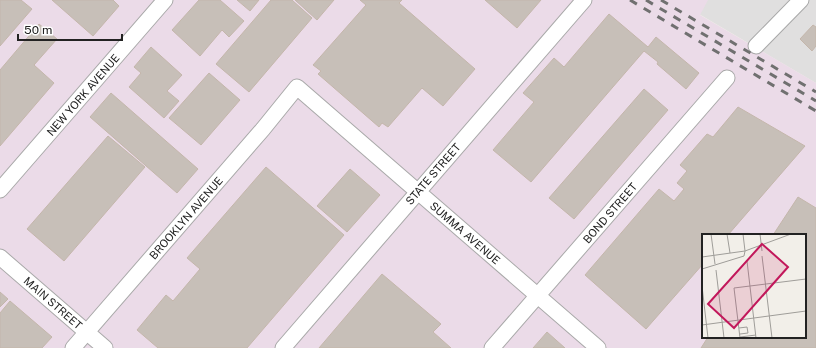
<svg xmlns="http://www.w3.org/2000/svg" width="816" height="348" viewBox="0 0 816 348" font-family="'Public Sans',sans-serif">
<rect width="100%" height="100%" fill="#f2efe9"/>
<path fill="#e0dfdf" d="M 676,0 L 816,0 L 816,83 L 699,14 Z"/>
<path fill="#ebdbe8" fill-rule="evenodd" d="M 0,0 L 708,0 L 700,15 L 816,83 L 816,348 L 0,348 ZM 703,235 L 805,235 L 805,337 L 703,337 Z"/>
<path fill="#c7bfb8" stroke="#c4b6ab" d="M 0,0 L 21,0 L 32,9 L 0,46 Z
M 52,0 L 113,0 L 119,6 L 93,36 Z
M 199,0 L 220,0 L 244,21 L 229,37 L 222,30 L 200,56 L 172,30 Z
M 237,0 L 259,0 L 250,11 Z
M 271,0 L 292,0 L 312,18 L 249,92 L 216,64 Z
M 295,0 L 334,0 L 317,20 Z
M 360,0 L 402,0 L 399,3 L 475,69 L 443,106 L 422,88 L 388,127 L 382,123 L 379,127 L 318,74 L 321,71 L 313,65 L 366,5 Z
M 485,0 L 541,0 L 517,28 Z
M 609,14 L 648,47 L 656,37 L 699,73 L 686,89 L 657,64 L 658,62 L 644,51 L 531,182 L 493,150 L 534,102 L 523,93 L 554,58 L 564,67 Z
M 39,24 L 57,39 L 34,65 L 54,83 L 0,146 L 0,70 Z
M 813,25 L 816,27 L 816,46 L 812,51 L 800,39 Z
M 151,47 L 182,75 L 167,91 L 179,101 L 164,118 L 129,87 L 141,73 L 134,67 Z
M 209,73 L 240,100 L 201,145 L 169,118 Z
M 644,89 L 668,110 L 574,219 L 549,198 Z
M 111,93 L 198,169 L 177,193 L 90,117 Z
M 738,107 L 805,146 L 728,235 L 703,235 L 703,264 L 646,329 L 585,275 L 659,189 L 674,201 L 684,189 L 677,183 L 687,171 L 680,165 L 707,134 L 713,137 Z
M 108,136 L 145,167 L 64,261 L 27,229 Z
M 266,167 L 344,235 L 247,348 L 158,348 L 137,330 L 166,295 L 173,301 L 200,269 L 187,258 Z
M 350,169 L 380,195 L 347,232 L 317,206 Z
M 798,197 L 816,208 L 816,348 L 701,348 L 708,337 L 805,337 L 805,235 L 773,235 Z
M 382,274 L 441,324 L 433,332 L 451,348 L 319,348 Z
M 0,292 L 8,299 L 0,307 Z
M 10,301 L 52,337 L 42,348 L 0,348 L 0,313 Z
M 547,332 L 565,348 L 533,348 Z"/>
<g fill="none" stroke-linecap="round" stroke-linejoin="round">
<defs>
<path id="street" d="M 756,46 L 801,0
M 0,190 L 165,0
M 0,257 L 105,348
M 73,348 L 263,129 L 297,87 L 598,348
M 283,348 L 584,0
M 492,348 L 727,78"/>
</defs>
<use href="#street" stroke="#a9a9a9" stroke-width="17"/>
<use href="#street" stroke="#fff" stroke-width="15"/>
<path stroke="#707070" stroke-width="3" stroke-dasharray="8 8" stroke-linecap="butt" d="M 630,0 L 816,111
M 646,0 L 816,101
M 661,0 L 816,92"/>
</g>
<g text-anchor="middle" stroke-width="3.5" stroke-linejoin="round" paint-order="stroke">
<g font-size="11" fill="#222" stroke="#fff">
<text transform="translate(83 95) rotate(-49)" y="4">NEW YORK AVENUE</text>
<text transform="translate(433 174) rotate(-49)" y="4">STATE STREET</text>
<text transform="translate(610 213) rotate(-49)" y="4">BOND STREET</text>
<text transform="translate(186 218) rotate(-49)" y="4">BROOKLYN AVENUE</text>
<text transform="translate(465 233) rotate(41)" y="4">SUMMA AVENUE</text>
<text transform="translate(53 303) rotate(41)" y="4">MAIN STREET</text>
</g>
</g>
<g transform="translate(702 234)">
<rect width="104" height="104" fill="#f2efe9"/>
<path fill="none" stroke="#9f9d99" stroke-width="1" d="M 9,0 L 13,30M 25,0 L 28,19M 41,0 L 43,17M 58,0 L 60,17M 60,22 L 70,104M 0,23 L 43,17 L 89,0M 45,27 L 54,104M 0,35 L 42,22 L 43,17M 14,36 L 22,104M 0,52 L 6,104M 0,91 L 104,77M 37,94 L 45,93 L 46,99 L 38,100M 38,103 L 54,101M 38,104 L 32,54 L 104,45"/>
<path fill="#c2185b" fill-opacity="0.15" stroke="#c2185b" stroke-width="2" d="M 60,10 L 86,33 L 32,94 L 6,70 Z"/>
<rect width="104" height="104" fill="none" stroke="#222" stroke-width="2"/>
</g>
<path d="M18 34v6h104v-6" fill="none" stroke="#222222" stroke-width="2"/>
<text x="24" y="34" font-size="12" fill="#222222" stroke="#ffffff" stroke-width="3" paint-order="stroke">50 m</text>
</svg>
